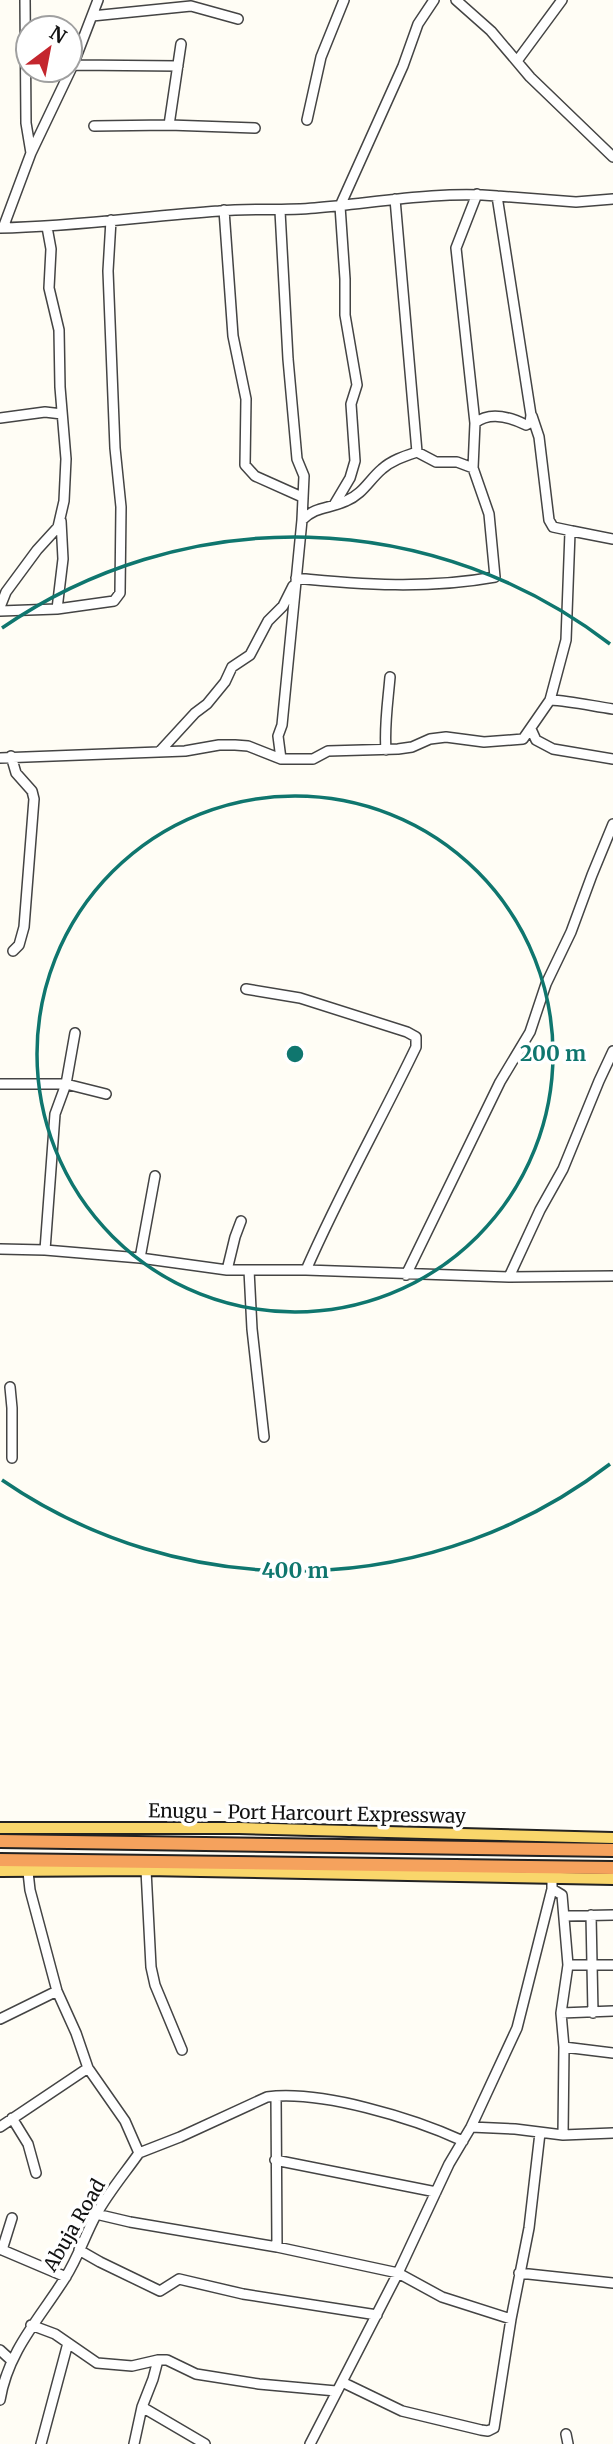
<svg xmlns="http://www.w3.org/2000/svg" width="613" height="2444" viewBox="0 0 613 2444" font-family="Merriweather,serif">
<rect width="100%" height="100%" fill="#fffdf5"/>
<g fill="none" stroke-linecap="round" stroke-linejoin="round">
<defs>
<path id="minor" d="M 25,0 L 26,123 L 31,153
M 456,0 L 491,31 L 530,77 L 613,157
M 92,16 L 191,6 L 238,19
M 517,61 L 562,0
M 73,65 L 178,66
M 307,120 L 321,57 L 344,0
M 169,125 L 181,44
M 94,126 L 169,125 L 255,128
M 395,199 L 417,452
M 224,210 L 233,336 L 246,399 L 245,465 L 255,476 L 302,497
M 280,211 L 288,359 L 297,459 L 304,476 L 302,520
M 0,228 C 73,227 146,216 219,211 C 251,208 282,211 315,208 C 375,203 436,191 497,196
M 3,228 L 31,153 L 73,65 L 98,0
M 532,416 L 539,437 L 549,520 L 553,527 L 572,531
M 0,418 L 45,412 L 62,414
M 475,423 L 456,248 L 477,194
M 334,505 L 350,478 L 355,461 L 351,404 L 357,385 L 345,315 L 345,279 L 340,206 L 403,66 L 418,24 L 434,0
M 296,578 C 362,585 429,589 495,577 L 489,514 L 473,468
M 0,607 L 6,592 L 37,550 L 58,527 L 64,501 L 66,459 L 60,387 L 59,330 L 49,288 L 51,249 L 47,227
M 57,609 L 63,559 L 61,521
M 0,611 L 57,609 L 114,601 L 120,593 L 121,507 L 115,448 L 108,271 L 111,220
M 550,700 C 571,701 592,706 613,709
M 531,729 L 536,740 L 553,749 L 613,759
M 161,750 L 195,713 L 207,704 L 225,682 L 232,667 L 250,655 L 268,621 L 283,606 L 293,586
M 386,750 C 384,726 388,701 390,677
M 11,756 L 16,773 L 32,791 L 34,799 L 24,927 L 19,945 L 13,951
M 0,758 L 185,751 L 219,745 L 235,745 L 248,746 L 281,759 L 313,759 L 328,751 L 398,749 L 412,747 L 430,739 L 446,737 L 484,742 L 523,739 L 550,700 L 566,640 L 570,532 L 572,531 L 613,539
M 281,759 L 278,736 L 282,725 L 302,520 C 316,506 329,509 346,501 C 363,494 369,480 382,469 C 392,460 405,456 417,452 L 436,462 L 457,462 L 473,468 L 475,423 C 490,411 510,417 526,425 L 530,423 L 531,415 L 497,196 L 576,202 L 613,199
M 246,989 L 300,998 L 407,1032 L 416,1037 L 416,1047 C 380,1122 339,1194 306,1270
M 0,1084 L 66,1084 L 106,1094
M 0,1249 L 45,1250 L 140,1258 L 227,1270 L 306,1270 L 509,1277 L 613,1276
M 45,1250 L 55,1114 L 66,1084 L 75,1033
M 140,1258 L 155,1176
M 227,1270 L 235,1237 L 241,1221
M 249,1270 L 252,1329 L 264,1437
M 406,1275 L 500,1082 L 530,1032 L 546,984 L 571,932 L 592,875 L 613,824
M 509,1277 L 540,1210 L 563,1169 L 599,1081 L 613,1051
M 10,1387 L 12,1408 L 12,1458
M 146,1870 L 151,1967 L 155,1985 L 182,2050
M 28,1872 L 30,1890 L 57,1991 L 76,2033 L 88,2068 L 125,2121 L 139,2153
M 552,1889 L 562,1895 L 568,1965 L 561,2013 L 564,2047 L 563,2135
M 591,1915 L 593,2013
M 565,1916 L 613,1915
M 568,1965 L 613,1965
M 561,2013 L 613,2011
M 0,2019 L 57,1991
M 564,2047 L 613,2053
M 276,2096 L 277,2247
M 12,2118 L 28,2144 L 36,2173
M 0,2127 L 88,2068
M 471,2127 L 515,2129 L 563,2135 L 613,2133
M 139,2153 L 180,2137 L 267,2097 C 321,2090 413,2118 463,2141
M 275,2160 L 436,2192
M 96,2214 L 130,2222 L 277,2247 L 398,2273 L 442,2297 L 511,2319
M 0,2249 L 66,2277
M 2,2250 L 12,2218
M 79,2250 L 100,2262 L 160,2291 L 179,2279 L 243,2294 L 377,2315
M 519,2273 L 613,2283
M 31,2325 L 55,2334 L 97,2363 L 132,2366 L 158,2360 L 167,2360 L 196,2374 L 259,2384 L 336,2391
M 0,2350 L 12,2361
M 342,2382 L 402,2411 L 481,2430 L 488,2431 L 494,2428 L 511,2319 L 529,2228 L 540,2133
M 0,2400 C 8,2351 40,2318 65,2278 C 78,2258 85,2235 96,2215 C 108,2193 125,2173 139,2153
M 142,2407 L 205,2444
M 566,2434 L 568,2444
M 41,2444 L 68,2343
M 134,2444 L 142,2407 L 153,2379 L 158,2360
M 310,2444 L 398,2273 L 449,2164 L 471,2127 L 517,2028 L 552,1889 L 552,1877"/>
<path id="major" d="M 0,1828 L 239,1828 L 613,1838
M 0,1871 L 146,1870 L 613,1879"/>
<path id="highway" d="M 0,1841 L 613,1850
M 0,1860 L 613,1868"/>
</defs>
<use href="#minor" stroke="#444" stroke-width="12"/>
<use href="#major" stroke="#222" stroke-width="14"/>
<use href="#highway" stroke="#222" stroke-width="16"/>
<use href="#minor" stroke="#fff" stroke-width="9"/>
<use href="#major" stroke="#f9d66b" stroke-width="10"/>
<use href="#highway" stroke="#f5a25d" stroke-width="12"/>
</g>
<g fill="none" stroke="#0f766e" stroke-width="3.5">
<circle cx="295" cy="1054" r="258"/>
<path d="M610 1464A517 517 0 0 1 2 1480M2 628A517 517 0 0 1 610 644"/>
</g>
<g text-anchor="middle" stroke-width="7" stroke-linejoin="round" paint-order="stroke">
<g font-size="19" fill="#111" stroke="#fff">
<text transform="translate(307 1813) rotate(1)" y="7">Enugu - Port Harcourt Expressway</text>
<text transform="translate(74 2225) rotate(-60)" y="7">Abuja Road</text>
</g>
</g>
<circle cx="295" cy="1054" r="10" fill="#0f766e" stroke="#fff" stroke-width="3.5"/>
<g font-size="21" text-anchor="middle" font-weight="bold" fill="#0f766e" stroke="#fff" stroke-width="7" stroke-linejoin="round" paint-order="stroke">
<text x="553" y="1061">200 m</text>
<text x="295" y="1578">400 m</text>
</g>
<g transform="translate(49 49) rotate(32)"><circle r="33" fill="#ffffff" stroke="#a0a0a0" stroke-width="2"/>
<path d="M0-5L12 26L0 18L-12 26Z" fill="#c4262e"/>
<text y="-10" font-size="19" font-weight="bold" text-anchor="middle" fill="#111111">N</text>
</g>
</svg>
